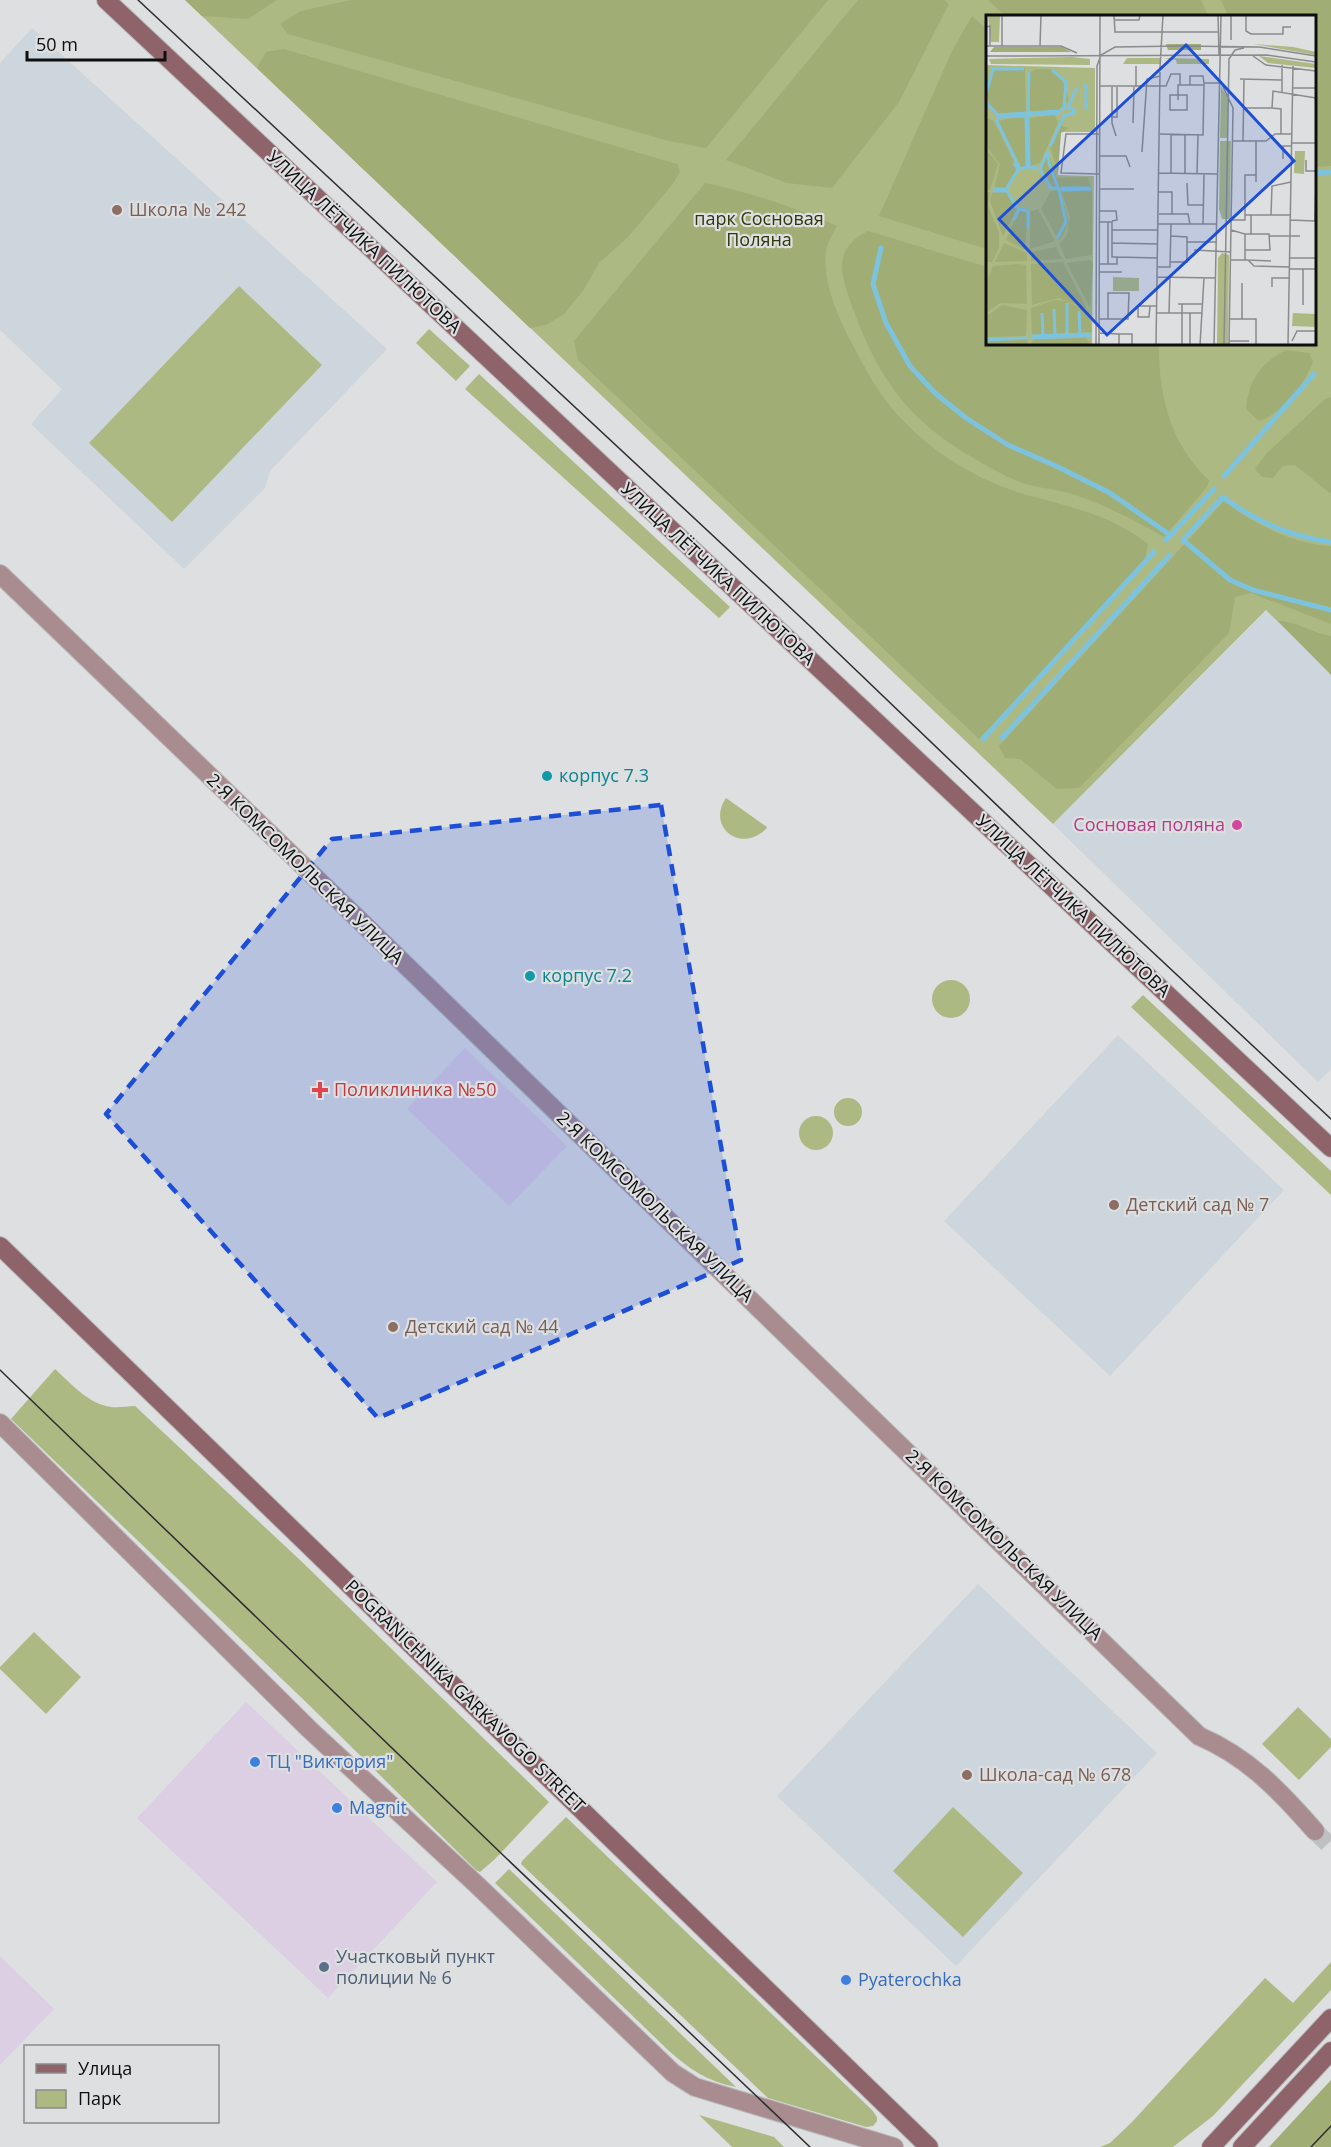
<svg xmlns="http://www.w3.org/2000/svg" width="1331" height="2147" viewBox="0 0 1331 2147" font-family="'Open Sans',sans-serif">
<rect width="100%" height="100%" fill="#dddfe0"/>
<path fill="#dccfe3" d="M 465,1048 L 567,1146 L 509,1206 L 407,1109 Z
M 246,1702 L 437,1882 L 328,1998 L 137,1818 Z
M 0,1956 L 54,2009 L 0,2065 Z"/>
<path fill="#ced6dd" d="M 32,28 L 387,349 L 270,471 L 265,488 L 184,569 L 31,424 L 62,389 L 0,330 L 0,63 Z
M 1267,610 L 1331,674 L 1331,1069 L 1318,1082 L 1053,824 Z
M 1118,1035 L 1284,1190 L 1110,1376 L 944,1221 Z
M 978,1584 L 1157,1753 L 956,1966 L 777,1796 Z"/>
<path fill="#acb983" fill-rule="evenodd" d="M 185,0 L 1331,0 L 1331,674 L 1266,610 L 1053,824 ZM 988,16 L 1314,16 L 1314,344 L 988,344 Z
M 239,286 L 322,365 L 172,522 L 89,443 Z
M 429,329 L 470,366 L 456,381 L 416,343 Z
M 479,374 L 730,607 L 719,618 L 465,389 Z
M 726,798 L 767,827 L 766,829 C 741,854 706,827 726,798 Z
M932 999a19 19 0 1 1 38 0a19 19 0 1 1-38 0Z
M 1143,995 L 1331,1171 L 1331,1195 L 1131,1007 Z
M834 1112a14 14 0 1 1 28 0a14 14 0 1 1-28 0Z
M799 1133a17 17 0 1 1 34 0a17 17 0 1 1-34 0Z
M 55,1369 C 71,1384 89,1404 111,1407 C 119,1408 128,1406 135,1406 L 300,1560 L 549,1802 L 495,1859 L 480,1872 L 476,1870 L 308,1704 L 11,1419 Z
M 34,1632 L 81,1677 L 46,1714 L 0,1669 L 0,1667 Z
M 1298,1707 L 1331,1739 L 1331,1747 L 1299,1780 L 1262,1744 Z
M 953,1807 L 1023,1873 L 963,1937 L 893,1871 Z
M 566,1817 L 872,2110 L 877,2117 L 877,2121 L 873,2126 L 866,2127 L 768,2098 L 521,1864 L 522,1861 Z
M 509,1869 L 736,2087 C 708,2082 689,2069 668,2050 L 495,1883 Z
M 1331,1962 L 1331,1990 L 1213,2116 L 1173,2147 L 1100,2147 L 1110,2143 L 1132,2122 L 1265,1978 L 1293,2003 Z
M 699,2115 L 774,2137 L 784,2147 L 732,2147 Z"/>
<path fill="#a0ad74" d="M 185,0 L 277,0 L 248,19 L 202,16 Z
M 351,0 L 828,0 L 706,148 L 669,141 L 288,34 L 280,24 L 301,11 Z
M 858,0 L 944,0 L 949,4 L 899,102 L 832,188 L 787,183 L 726,160 Z
M 988,0 L 1201,0 L 1208,16 L 1005,16 Z
M 1221,0 L 1331,0 L 1331,166 L 1315,167 L 1314,16 L 1228,16 Z
M 972,16 L 987,30 L 987,249 L 879,216 L 952,51 Z
M 284,49 L 677,164 L 680,172 L 672,185 L 628,237 L 599,263 L 583,291 L 564,314 L 546,325 L 530,328 L 257,68 L 266,52 Z
M 705,183 C 750,192 795,208 837,226 C 833,234 827,243 826,251 C 822,279 837,314 849,338 C 860,358 870,379 883,397 C 918,444 971,479 1027,495 C 1071,507 1111,515 1148,544 L 1145,560 L 979,739 L 578,360 L 574,341 Z
M 868,231 L 987,267 L 988,344 L 1159,344 C 1158,394 1171,446 1209,480 L 1207,487 L 1164,537 C 1132,519 1100,502 1065,492 C 1053,489 1041,488 1029,485 C 1009,479 990,468 972,457 C 902,417 874,370 848,295 C 838,266 838,246 868,231 Z
M 1286,350 L 1309,353 L 1313,362 C 1303,386 1284,413 1259,421 L 1246,409 C 1248,381 1261,362 1286,350 Z
M 1331,397 L 1331,494 L 1295,465 L 1283,466 L 1273,478 L 1262,477 L 1255,469 L 1267,453 L 1325,399 Z
M 1224,501 C 1254,524 1292,544 1331,546 L 1331,624 L 1251,593 L 1235,597 L 1229,633 L 1079,788 L 1057,789 L 1020,759 L 1005,758 L 999,746 Z
M 1278,621 C 1297,621 1312,633 1331,636 L 1331,675 Z
M 1331,2080 L 1331,2147 L 1269,2147 Z"/>
<g fill="none" stroke-linecap="round" stroke-linejoin="round">
<path stroke="#7ec3de" stroke-width="5" d="M 1314,173 L 1331,172
M 881,248 L 873,284 L 886,323 L 910,366 L 935,393 L 966,418 L 1008,445 L 1054,465 L 1110,493 L 1170,535
M 1224,476 L 1314,374
M 1166,540 L 1214,489
M 1331,542 C 1290,537 1256,522 1223,497 L 1183,540 L 1230,580 L 1253,590 L 1331,610
M 1002,738 L 1170,555
M 983,739 L 1154,552"/>
<path stroke="#bec0c1" stroke-width="18" stroke-dasharray="18 9" stroke-linecap="butt" d="M 1315,1831 L 1331,1847"/>
<defs>
<path id="street" d="M 0,574 L 351,912 L 1199,1736 C 1248,1757 1280,1791 1315,1831
M 0,1423 L 309,1729 L 476,1884 L 673,2073 L 695,2087 L 894,2147"/>
<path id="secondary" d="M 106,0 L 1331,1148
M 0,1246 L 929,2147
M 1211,2147 L 1331,2018
M 1242,2147 L 1331,2051"/>
</defs>
<use href="#street" stroke="#b8b9ba" stroke-width="20"/>
<use href="#secondary" stroke="#b8b9ba" stroke-width="20"/>
<use href="#street" stroke="#a98c90" stroke-width="18"/>
<use href="#secondary" stroke="#8e646a" stroke-width="18"/>
<path stroke="#2d2d2e" stroke-width="1.5" d="M 138,0 L 811,627 L 1052,858 L 1331,1119
M 0,1370 L 505,1857 L 810,2147
M 1311,2147 L 1331,2126"/>
</g>
<path fill="#1d4ed8" fill-opacity="0.2" stroke="#1d4ed8" stroke-width="4.5" stroke-dasharray="12 8" stroke-linejoin="round" d="M 661,805 L 741,1260 L 378,1418 L 106,1114 L 332,839 Z"/>
<g fill="#8d6e63" stroke="#dddfe0" stroke-width="2">
<circle cx="117" cy="210" r="6"/>
<circle cx="1114" cy="1205" r="6"/>
<circle cx="393" cy="1327" r="6"/>
<circle cx="967" cy="1775" r="6"/>
</g>
<g fill="#0f9aa8" stroke="#dddfe0" stroke-width="2">
<circle cx="547" cy="776" r="6"/>
<circle cx="530" cy="976" r="6"/>
</g>
<circle fill="#d1479c" stroke="#dddfe0" stroke-width="2" cx="1237" cy="825" r="6"/>
<path fill="#e0444e" stroke="#dddfe0" stroke-width="2" d="M317 1081h6v6h6v6h-6v6h-6v-6h-6v-6h6z"/>
<g fill="#3f7fe0" stroke="#dddfe0" stroke-width="2">
<circle cx="255" cy="1762" r="6"/>
<circle cx="337" cy="1808" r="6"/>
<circle cx="846" cy="1980" r="6"/>
</g>
<circle fill="#5c6f8a" stroke="#dddfe0" stroke-width="2" cx="324" cy="1967" r="6"/>
<g text-anchor="middle" stroke-width="4.5" stroke-linejoin="round" paint-order="stroke">
<g font-size="18" fill="#785e54" stroke="#dddfe0" text-anchor="start">
<text x="129" y="216">Школа № 242</text>
<text x="1126" y="1211">Детский сад № 7</text>
<text x="405" y="1333">Детский сад № 44</text>
<text x="979" y="1781">Школа-сад № 678</text>
</g>
<g font-size="18" fill="#30370a" stroke="#dddfe0">
<text x="759" y="225">парк Сосновая<tspan x="759" dy="21">Поляна</tspan></text>
</g>
<g font-size="18" fill="#0e0e0f" stroke="#dddfe0">
<text transform="translate(364 242) rotate(43)" y="6">УЛИЦА ЛЁТЧИКА ПИЛЮТОВА</text>
<text transform="translate(718 574) rotate(43)" y="6">УЛИЦА ЛЁТЧИКА ПИЛЮТОВА</text>
<text transform="translate(305 869) rotate(44)" y="6">2-Я КОМСОМОЛЬСКАЯ УЛИЦА</text>
<text transform="translate(1073 906) rotate(43)" y="6">УЛИЦА ЛЁТЧИКА ПИЛЮТОВА</text>
<text transform="translate(655 1207) rotate(44)" y="6">2-Я КОМСОМОЛЬСКАЯ УЛИЦА</text>
<text transform="translate(1004 1545) rotate(44)" y="6">2-Я КОМСОМОЛЬСКАЯ УЛИЦА</text>
<text transform="translate(465 1696) rotate(44)" y="6">POGRANICHNIKA GARKAVOGO STREET</text>
</g>
<g font-size="18" fill="#0d838f" stroke="#dddfe0" text-anchor="start">
<text x="559" y="782">корпус 7.3</text>
<text x="542" y="982">корпус 7.2</text>
</g>
<g font-size="18" fill="#b23c85" stroke="#dddfe0" text-anchor="end">
<text x="1225" y="831">Сосновая поляна</text>
</g>
<g font-size="18" fill="#be3a42" stroke="#dddfe0" text-anchor="start">
<text x="334" y="1096">Поликлиника №50</text>
</g>
<g font-size="18" fill="#366cbe" stroke="#dddfe0" text-anchor="start">
<text x="267" y="1768">ТЦ "Виктория"</text>
<text x="349" y="1814">Magnit</text>
<text x="858" y="1986">Pyaterochka</text>
</g>
<g font-size="18" fill="#4e5e75" stroke="#dddfe0" text-anchor="start">
<text x="336" y="1963">Участковый пункт<tspan x="336" dy="21">полиции № 6</tspan></text>
</g>
</g>
<g transform="translate(986 15)">
<rect width="330" height="330" fill="#dddfe0"/>
<path d="M 2,0 L 14,0 L 13,27 L 5,27 ZM 267,29 L 307,32 L 330,37 L 330,40 ZM 273,41 L 330,49 L 330,53 L 282,48 ZM 86,42 L 104,44 L 104,50 L 5,49 L 3,44 ZM 141,43 L 174,43 L 174,49 L 137,49 ZM 178,43 L 223,44 L 223,49 L 191,49 L 190,45 ZM 0,50 L 109,53 L 109,117 L 74,117 L 72,160 L 108,161 L 106,330 L 0,330 ZM 235,71 L 242,83 L 241,123 L 234,123 ZM 234,126 L 245,126 L 244,204 L 236,204 L 233,194 ZM 309,136 L 319,136 L 318,159 L 308,158 ZM 236,238 L 243,240 L 242,330 L 231,330 L 232,243 ZM 127,262 L 153,263 L 153,276 L 127,276 ZM 307,298 L 330,299 L 330,312 L 306,311 Z" fill="#acb983"/>
<path d="M 180,29 L 215,29 L 215,35 L 182,35 ZM 8,32 L 76,32 L 85,37 L 4,37 ZM 8,53 L 39,53 L 40,97 L 12,100 L 6,96 L 0,78 ZM 51,54 L 65,54 L 75,61 L 83,85 L 73,95 L 44,97 L 43,58 ZM 69,100 L 72,108 L 54,148 L 44,151 L 43,103 ZM 40,101 L 40,151 L 34,154 L 10,106 ZM 0,103 L 8,106 L 31,153 L 20,174 L 8,174 L 14,149 L 0,131 ZM 74,110 L 83,113 L 75,118 L 72,158 L 64,132 ZM 0,134 L 12,149 L 4,175 L 0,175 ZM 62,136 L 71,163 L 102,162 L 105,172 L 66,173 L 54,154 ZM 74,175 L 83,208 L 73,226 L 55,194 L 65,176 ZM 106,175 L 106,240 L 80,244 L 73,229 L 81,220 L 84,202 L 75,176 ZM 20,176 L 31,194 L 17,221 L 4,186 L 6,177 ZM 0,177 L 4,177 L 2,191 L 13,217 L 13,233 L 6,247 L 0,247 ZM 52,194 L 69,226 L 44,234 L 44,197 ZM 33,195 L 42,198 L 39,235 L 20,225 ZM 18,228 L 41,238 L 41,246 L 9,247 ZM 70,232 L 76,244 L 45,246 L 45,237 ZM 103,245 L 107,247 L 104,293 L 81,248 ZM 77,247 L 101,294 L 73,283 L 46,290 L 45,249 ZM 33,249 L 40,250 L 41,289 L 14,288 L 0,298 L 0,267 L 7,251 ZM 69,285 L 80,286 L 103,297 L 106,317 L 46,320 L 45,293 ZM 17,290 L 41,295 L 40,321 L 0,322 L 0,301 ZM 100,321 L 104,330 L 45,330 L 47,324 ZM 41,323 L 42,330 L 0,330 L 0,325 Z" fill="#a0ad74"/>
<path fill="none" stroke="#7ec3de" stroke-width="3" d="M 43,57 L 42,98 L 74,96 L 78,92 L 80,67 L 66,55M 97,71 L 100,71 L 100,94M 0,79 L 7,54 L 38,54M 0,87 L 12,100 L 40,98M 90,95 L 82,93 L 91,72M 40,101 L 41,152 L 34,154 L 11,106 L 12,102 ZM 64,132 L 78,101 L 90,97M 62,136 L 63,148 L 72,173 L 65,173 L 54,154 ZM 51,153 L 43,152 L 42,100 L 74,98M 75,173 L 104,173M 7,174 L 20,174 L 32,155 L 28,148M 76,175 L 106,174M 7,176 L 21,176 L 31,193M 28,205 L 33,194 L 42,196 L 42,213M 71,223 L 80,207 L 73,175M 81,288 L 81,319M 68,294 L 69,320M 93,296 L 94,319M 56,298 L 57,320M 45,321 L 103,319M 45,323 L 105,321M 0,325 L 42,323"/>
<path fill="none" stroke="#8a8b8c" stroke-width="1.5" d="M 16,0 L 16,31M 128,0 L 129,17 L 232,17M 232,0 L 233,40M 260,0 L 260,16 L 265,19 L 297,19 L 297,12 L 305,12M 129,5 L 153,5 L 154,0M 0,12 L 4,11 L 4,31M 245,25 L 245,0M 0,31 L 75,31 L 91,38M 54,31 L 55,0M 0,41 L 281,40 L 330,47M 267,41 L 280,50 L 330,56M 174,53 L 177,0M 233,63 L 247,93 L 243,330M 254,64 L 296,65M 204,70 L 204,61 L 217,61 L 218,68M 113,71 L 180,71 L 185,59 L 194,59 L 194,70M 126,72 L 126,108 L 130,121M 150,72 L 150,51M 307,73 L 330,73M 296,77 L 296,50M 184,80 L 201,80 L 201,95 L 184,95 ZM 192,85 L 192,70 L 218,70M 258,93 L 286,93 L 287,76 L 330,83M 286,93 L 295,94 L 295,119M 125,102 L 131,102 L 131,72M 147,108 L 148,72M 174,119 L 217,120 L 218,68 L 233,68M 247,126 L 280,126 L 289,119 L 306,119M 257,126 L 258,64M 306,128 L 330,128M 156,137 L 161,64 L 174,61M 113,141 L 140,141 L 144,152M 297,144 L 297,131 L 306,131M 320,145 L 320,156 L 330,156M 173,158 L 231,159M 185,158 L 185,119M 199,158 L 199,119M 113,159 L 75,158 L 80,119 L 113,119M 211,159 L 212,119M 270,167 L 270,126M 201,168 L 202,190 L 217,190M 113,174 L 148,174M 173,177 L 186,177 L 186,199M 113,196 L 130,196 L 131,205 L 126,206M 173,199 L 202,199 L 204,209 L 230,209M 259,200 L 304,200M 285,200 L 286,171 L 305,167M 245,205 L 259,205 L 259,160 L 270,160M 304,205 L 329,206M 329,206 L 330,167M 113,207 L 126,207 L 126,242 L 131,242 L 131,249 L 113,249M 122,207 L 122,249M 185,209 L 204,209M 217,209 L 218,159M 126,215 L 172,215M 245,215 L 259,219 L 259,245M 265,219 L 265,200M 283,221 L 314,221M 201,227 L 230,227M 126,228 L 172,229M 208,235 L 245,237M 259,235 L 284,235 L 283,219 L 259,219M 131,242 L 172,243M 303,243 L 330,243M 244,245 L 262,245 L 268,251 L 304,252M 262,245 L 285,246M 184,247 L 201,247 L 201,222 L 185,221M 172,252 L 184,252 L 185,209 L 172,209M 304,254 L 330,254M 113,257 L 136,257M 171,262 L 229,263M 286,272 L 286,263 L 304,263M 192,289 L 217,289M 317,290 L 317,254M 164,291 L 152,291 L 152,302 L 163,302 L 164,291 L 171,291M 171,298 L 216,298M 183,298 L 184,262M 113,304 L 142,304 L 143,278 L 122,278 L 122,304M 243,304 L 270,304 L 270,330M 256,304 L 256,268M 113,318 L 133,319 L 133,330M 133,319 L 146,319 L 146,330M 243,326 L 263,326M 306,326 L 311,316 L 330,316M 110,330 L 111,51 L 115,40 L 129,32 L 195,31 L 273,32 L 330,41M 113,330 L 114,0M 170,330 L 174,57M 196,330 L 196,289M 204,330 L 204,298M 214,330 L 218,263M 228,330 L 235,0M 238,330 L 243,44 L 249,35 L 258,33M 302,330 L 307,51"/>
<path fill="#1d4ed8" fill-opacity="0.15" stroke="#1d4ed8" stroke-width="3" d="M 200,30 L 308,146 L 121,320 L 13,204 Z"/>
<rect width="330" height="330" fill="none" stroke="#0e0e0f" stroke-width="3"/>
</g>
<rect x="24" y="2045" width="195" height="78" fill="#dddfe0" stroke="#8a8b8c" stroke-width="1.5"/>
<rect x="36" y="2064" width="30" height="9" fill="#8e646a" stroke="#8a8b8c" stroke-width="1.5"/>
<text x="78" y="2075" font-size="18" fill="#0e0e0f">Улица</text>
<rect x="36" y="2090" width="30" height="18" fill="#acb983" stroke="#8a8b8c" stroke-width="1.5"/>
<text x="78" y="2105" font-size="18" fill="#0e0e0f">Парк</text>
<path d="M27 51v9h138v-9" fill="none" stroke="#0e0e0f" stroke-width="3"/>
<text x="36" y="51" font-size="18" fill="#0e0e0f" stroke="#dddfe0" stroke-width="4.5" paint-order="stroke">50 m</text>
</svg>
